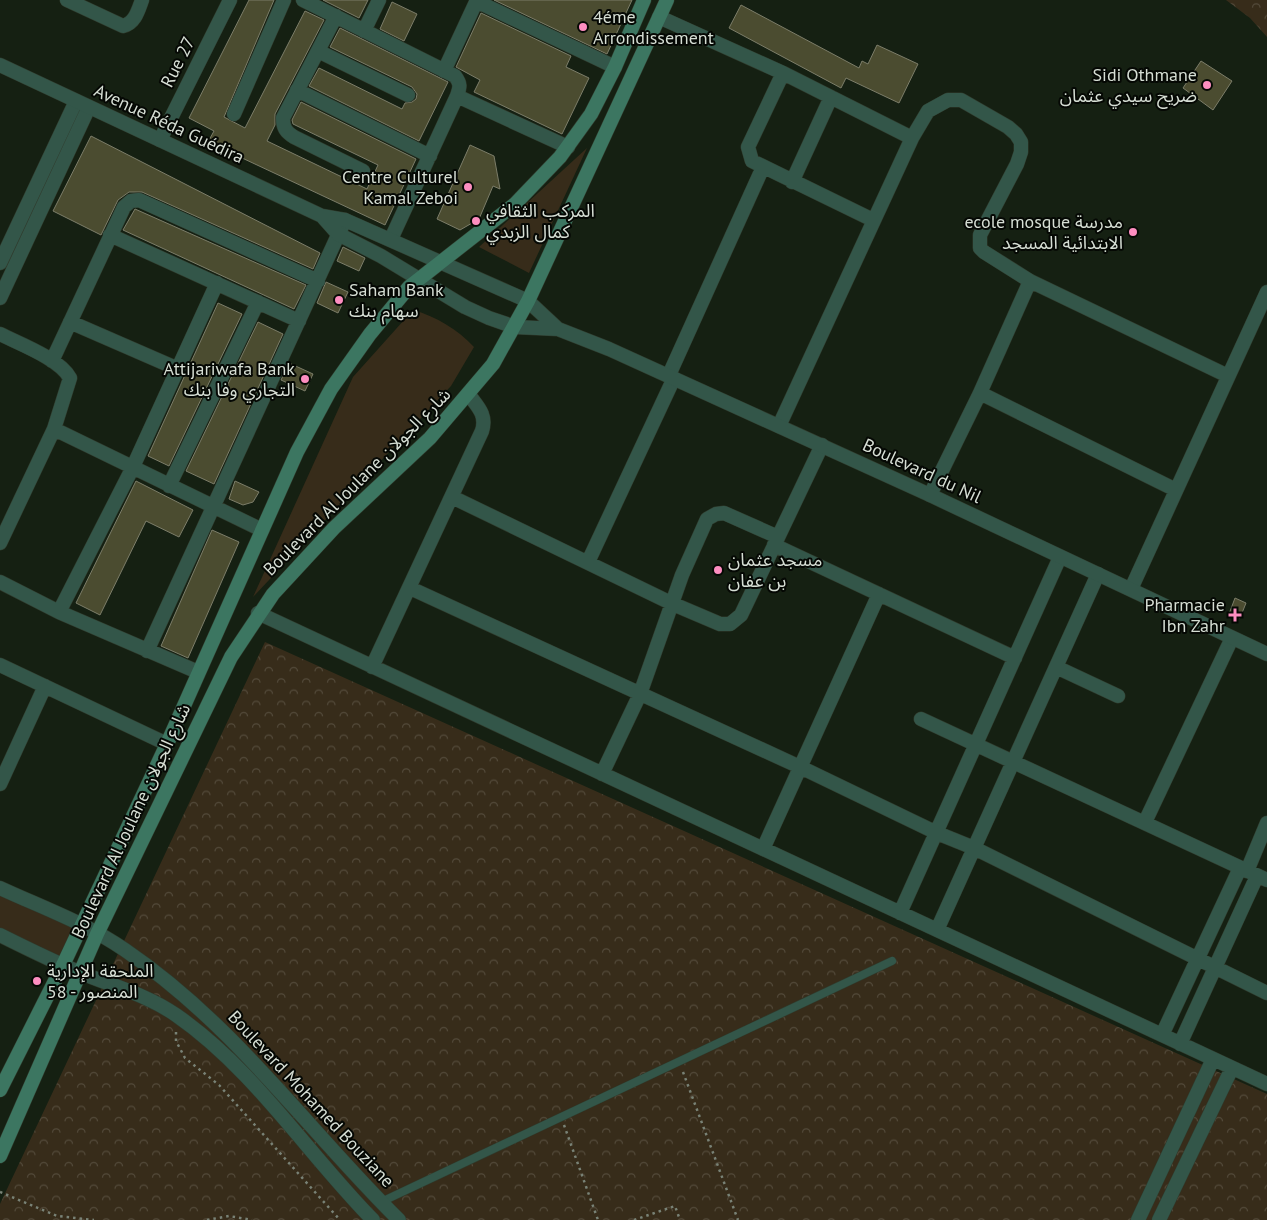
<svg xmlns="http://www.w3.org/2000/svg" width="1267" height="1220" viewBox="0 0 1267 1220" font-family="'PT Sans','Noto Sans Arabic',sans-serif">
<defs>
<pattern id="park-crowns" width="20" height="18" patternUnits="userSpaceOnUse" patternTransform="scale(1.25)"><rect width="20" height="18" fill="#372c1a"/><path d="M2 6a3 3 0 1 1 6 0M12 15a3 3 0 1 1 6 0" fill="none" stroke="#534a3a"/></pattern>
</defs>
<rect width="100%" height="100%" fill="#152012"/>
<path fill="#372c1a" d="M 587,148 L 529,273 L 479,247 Z
M 413,310 C 437,317 457,329 474,347 L 451,386 L 253,597 L 353,377 Z
M 0,888 L 81,926 L 63,965 L 0,935 Z"/>
<path fill="url(#park-crowns)" d="M 1226,0 L 1267,0 L 1267,37 L 1250,18 Z
M 265,642 L 1267,1094 L 1267,1220 L 0,1220 L 0,1204 Z"/>
<path fill="#4b4c30" stroke="#7c7d69" d="M 249,0 L 274,0 L 224,117 L 245,128 L 305,11 L 324,20 L 275,114 L 275,125 L 267,141 L 367,189 L 378,165 L 293,124 L 292,120 L 301,102 L 416,159 L 385,225 L 208,142 L 214,131 L 189,118 Z
M 323,0 L 368,0 L 359,18 Z
M 494,0 L 632,0 L 607,54 Z
M 392,2 L 417,14 L 404,41 L 380,29 Z
M 741,5 L 859,68 L 862,61 L 868,64 L 877,45 L 918,64 L 899,103 L 846,78 L 841,88 L 729,28 Z
M 481,13 L 571,56 L 566,67 L 589,78 L 562,134 L 474,92 L 480,80 L 456,67 Z
M 340,28 L 448,82 L 419,141 L 309,86 L 319,68 L 402,109 L 405,103 L 412,102 L 416,99 L 417,94 L 412,87 L 330,47 Z
M 1201,61 L 1232,81 L 1213,110 L 1183,88 Z
M 91,136 L 320,253 L 313,269 L 142,192 L 129,192 L 118,200 L 101,235 L 53,211 Z
M 470,145 L 494,156 L 500,189 L 493,186 L 479,219 L 460,230 L 437,219 Z
M 135,209 L 306,285 L 294,309 L 123,230 Z
M 343,247 L 365,258 L 359,271 L 337,261 Z
M 326,282 L 348,292 L 338,313 L 317,303 Z
M 218,303 L 242,314 L 169,466 L 148,456 Z
M 258,322 L 283,334 L 214,484 L 186,471 Z
M 289,363 L 313,374 L 305,391 L 281,380 Z
M 136,481 L 193,510 L 179,537 L 146,521 L 100,615 L 76,603 Z
M 235,481 L 259,492 L 253,502 L 243,505 L 229,499 Z
M 212,530 L 239,542 L 188,658 L 161,646 Z
M 1235,598 L 1246,603 L 1240,618 L 1229,614 Z"/>
<g fill="none" stroke-linecap="round" stroke-linejoin="round">
<defs>
<path id="service" d="M 381,1202 L 892,961"/>
<path id="minor" d="M 67,0 L 123,26 C 135,23 138,11 142,0
M 303,0 L 455,76 C 461,84 460,87 457,96 L 391,239
M 476,1 L 615,67
M 336,16 L 283,118 C 283,128 286,132 294,137 L 363,171
M 659,17 L 783,73 L 912,138
M 364,31 L 379,0
M 318,51 L 408,95
M 444,71 L 477,0
M 783,73 L 748,147 L 752,161 L 873,220
M 297,90 L 430,156
M 457,96 L 568,147
M 234,114 L 284,0
M 160,140 L 230,0
M 792,182 L 831,97
M 110,235 L 299,321
M 0,263 L 76,101
M 0,298 L 89,107
M 70,322 L 178,369
M 0,334 C 20,344 60,359 70,378 L 54,429 L 0,543
M 52,361 L 124,207 L 131,201 L 139,200 L 318,281
M 669,375 L 763,167
M 980,393 L 1176,490
M 779,426 L 912,138 L 928,111 L 948,100 L 961,100 L 1008,127 L 1016,134 L 1021,142 L 1021,152 L 1017,164 L 980,235 L 980,248 L 984,252 L 1030,281 L 1228,376
M 54,429 L 262,530
M 169,486 L 258,302
M 930,495 L 980,393 L 1030,281
M 452,497 L 673,604 L 720,624 L 730,624 L 741,615 L 822,445
M 774,545 L 1015,658
M 588,562 L 674,378
M 0,582 L 59,612 L 198,672
M 410,588 L 800,767 L 937,833 L 974,848 L 1267,993
M 1131,589 L 1267,292
M 59,612 L 132,469 L 217,283
M 258,613 L 1267,1084
M 147,651 L 345,220
M 0,665 L 167,744
M 372,667 L 482,431 C 487,415 478,407 469,395
M 1056,667 L 1118,696
M 921,719 L 1267,880
M 602,774 L 640,694 L 682,575 L 707,519 L 716,514 L 724,513 L 778,537
M 0,784 L 45,686
M 1145,822 L 1232,638
M 763,849 L 879,594
M 1247,871 L 1267,823
M 900,913 L 1060,557
M 937,930 L 1098,574
M 1162,1035 L 1240,868
M 1180,1044 L 1257,876
M 1138,1220 L 1213,1059
M 1159,1220 L 1232,1068"/>
<path id="tertiary" d="M 0,65 L 322,216 L 345,220 L 528,301 L 558,329
M 322,216 L 338,234 L 381,256 L 465,307 L 489,318 L 515,327 L 558,329 L 609,349 L 930,495 L 1267,654
M 0,888 C 41,907 88,924 125,950 C 235,1025 306,1128 399,1220
M 0,935 C 26,948 52,961 79,972 C 112,986 146,994 176,1015 C 254,1069 307,1153 373,1220"/>
<path id="secondary" d="M 0,1090 L 63,965 L 167,744 L 297,452 L 331,389 L 370,334 L 409,287 L 515,204 L 560,157 L 591,114 L 615,67 L 644,0
M 0,1156 L 97,934 L 231,657 L 273,594 L 334,528 L 430,438 L 493,364 L 528,301 L 667,0"/>
</defs>
<use href="#service" stroke="#303b2d" stroke-width="9"/>
<use href="#minor" stroke="#303b2d" stroke-width="15"/>
<use href="#tertiary" stroke="#303b2d" stroke-width="15"/>
<use href="#secondary" stroke="#303b2d" stroke-width="15"/>
<path stroke="#798276" stroke-width="2.5" stroke-dasharray="2.5 4" stroke-linecap="butt" d="M 176,1032 L 176,1041 L 185,1058 L 219,1085 L 340,1220
M 683,1072 L 738,1220
M 564,1125 L 598,1220
M 0,1192 L 57,1216 L 94,1220
M 207,1220 L 229,1216 L 252,1220
M 634,1220 L 675,1206 L 680,1220"/>
<use href="#service" stroke="#335649" stroke-width="8"/>
<use href="#minor" stroke="#335649" stroke-width="14"/>
<use href="#tertiary" stroke="#335649" stroke-width="14"/>
<use href="#secondary" stroke="#3c7661" stroke-width="14"/>
</g>
<g fill="#fd8ec0" stroke="#050804" stroke-width="2">
<circle cx="583" cy="27" r="5"/>
<circle cx="1207" cy="85" r="5"/>
<circle cx="468" cy="187" r="5"/>
<circle cx="476" cy="221" r="5"/>
<circle cx="1133" cy="232" r="5"/>
<circle cx="339" cy="300" r="5"/>
<circle cx="305" cy="379" r="5"/>
<circle cx="718" cy="570" r="5"/>
<path d="M1232.5 607.5h5v5h5v5h-5v5h-5v-5h-5v-5h5z"/>
<circle cx="37" cy="981" r="5"/>
</g>
<g text-anchor="middle" stroke-width="4" stroke-linejoin="round" paint-order="stroke">
<g font-size="18" fill="#d6ded4" stroke="#050804" text-anchor="start">
<text x="593" y="23">4éme<tspan x="593" dy="21">Arrondissement</tspan></text>
<text x="1197" y="81" text-anchor="end">Sidi Othmane<tspan x="1197" dy="21">ضريح سيدي عثمان</tspan></text>
<text x="458" y="183" text-anchor="end">Centre Culturel<tspan x="458" dy="21">Kamal Zeboi</tspan></text>
<text x="486" y="217">المركب الثقافي<tspan x="486" dy="21">كمال الزبدي</tspan></text>
<text x="1123" y="228" text-anchor="end">ecole mosque مدرسة<tspan x="1123" dy="21">الابتدائية المسجد</tspan></text>
<text x="349" y="296">Saham Bank<tspan x="349" dy="21">سهام بنك</tspan></text>
<text x="295" y="375" text-anchor="end">Attijariwafa Bank<tspan x="295" dy="21">التجاري وفا بنك</tspan></text>
<text x="728" y="566">مسجد عثمان<tspan x="728" dy="21">بن عفان</tspan></text>
<text x="1225" y="611" text-anchor="end">Pharmacie<tspan x="1225" dy="21">Ibn Zahr</tspan></text>
<text x="47" y="977">الملحقة الإدارية<tspan x="47" dy="21">58 - المنصور</tspan></text>
</g>
<g font-size="18" fill="#d6ded4" stroke="#050804">
<text transform="translate(178 62) rotate(-63)" y="6">Rue 27</text>
<text transform="translate(169 124) rotate(25)" y="6">Avenue Réda Guédira</text>
<text transform="translate(922 471) rotate(25)" y="6">Boulevard du Nil</text>
<text transform="translate(357 482) rotate(-45)" y="6">Boulevard Al Joulane شارع الجولان</text>
<text transform="translate(131 821) rotate(-65)" y="6">Boulevard Al Joulane شارع الجولان</text>
<text transform="translate(311 1099) rotate(47)" y="6">Boulevard Mohamed Bouziane</text>
</g>
</g>
</svg>
